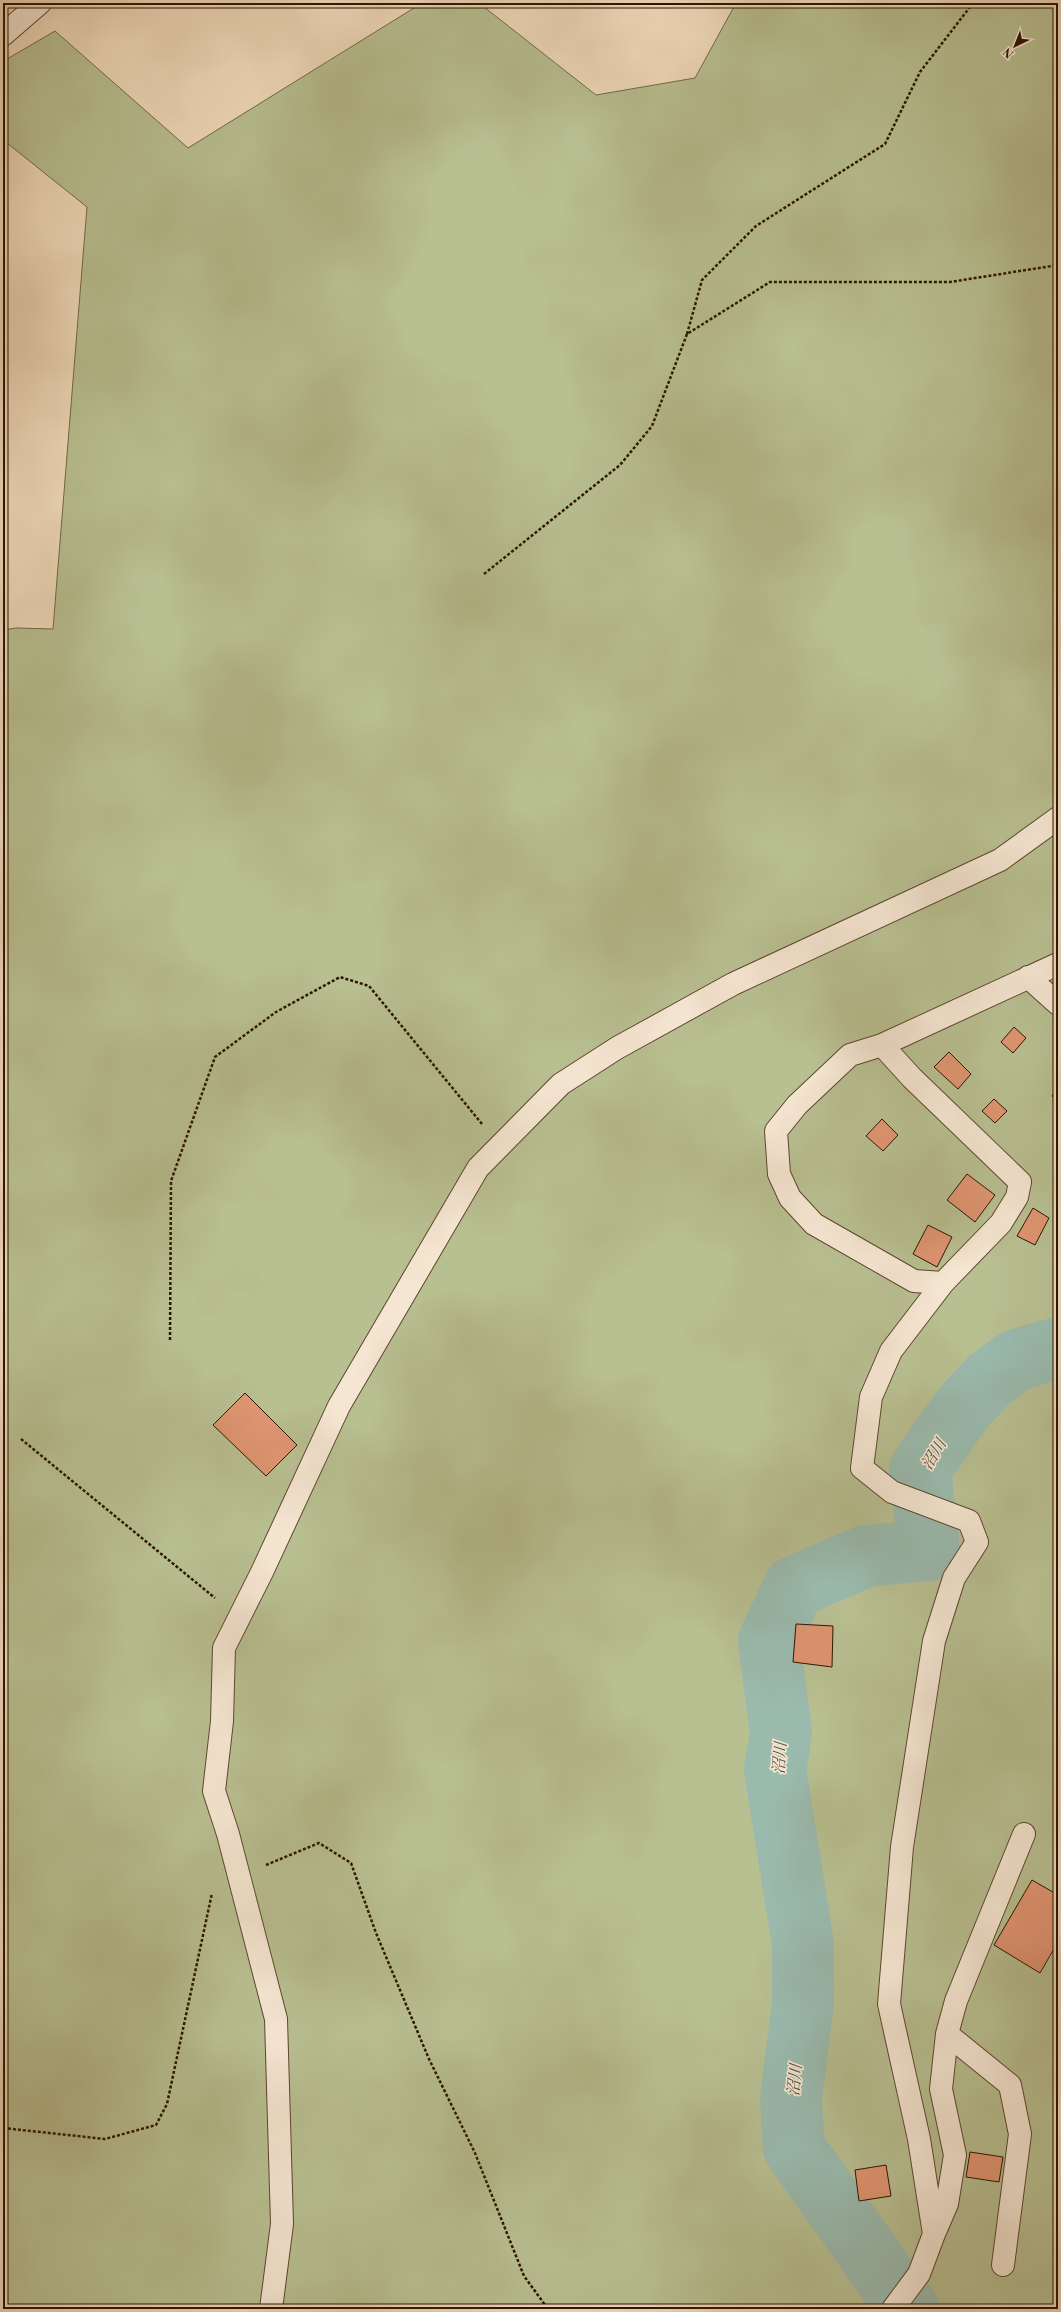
<svg xmlns="http://www.w3.org/2000/svg" width="1061" height="2312" viewBox="0 0 1061 2312" font-family="'Libre Bodoni','Noto Serif JP',serif">
<rect width="100%" height="100%" fill="#efd9ba"/>
<filter id="stains"><feTurbulence type="fractalNoise" baseFrequency=".005" numOctaves="4"/><feColorMatrix values="0 0 0 0 .2 0 0 0 0 .09 0 0 0 0 .02 0 0 0 .5 -.17"/></filter>
<radialGradient id="worn" r=".72"><stop offset=".6" stop-color="#630" stop-opacity="0"/><stop offset="1" stop-color="#630" stop-opacity=".3"/></radialGradient>
<path fill="#b8bf91" stroke="#726a48" d="M 422,3 L 479,3 L 596,95 L 695,78 L 736,3 L 1058,3 L 1058,2309 L 3,2309 L 3,630 L 16,628 L 53,629 L 87,207 L 7,143 L 7,59 L 55,31 L 188,148 Z"/>
<g fill="none" stroke-linecap="round" stroke-linejoin="round">
<path stroke="#9abaad" stroke-width="62" d="M 908,2309 L 794,2148 L 791,2098 L 803,2003 L 803,1944 L 775,1770 L 781,1733 L 769,1641 L 794,1587 L 866,1556 L 929,1550 L 920,1469 L 963,1408 L 989,1380 L 1016,1360 L 1058,1348"/>
</g>
<path fill="#df9572" stroke="#2c1500" d="M 1014,1027 L 1026,1038 L 1013,1053 L 1001,1042 Z
M 949,1052 L 971,1074 L 958,1089 L 934,1067 Z
M 1058,1088 L 1058,1101 L 1052,1096 Z
M 994,1099 L 1007,1111 L 995,1123 L 982,1111 Z
M 882,1119 L 898,1135 L 883,1151 L 866,1136 Z
M 967,1174 L 995,1195 L 975,1222 L 947,1200 Z
M 1033,1208 L 1049,1218 L 1035,1245 L 1017,1236 Z
M 928,1225 L 952,1237 L 937,1267 L 913,1254 Z
M 245,1393 L 297,1445 L 266,1476 L 213,1425 Z
M 796,1624 L 833,1626 L 832,1667 L 793,1662 Z
M 1032,1880 L 1058,1895 L 1058,1942 L 1040,1973 L 994,1945 Z
M 970,2152 L 1003,2157 L 999,2182 L 966,2177 Z
M 886,2165 L 891,2196 L 859,2201 L 855,2170 Z"/>
<g fill="none" stroke-linecap="round" stroke-linejoin="round">
<defs>
<path id="minor" d="M 3,35 L 40,3
M 1028,977 L 1058,1004
M 882,1045 L 850,1055 L 797,1105 L 776,1131 L 779,1174 L 790,1198 L 814,1224 L 914,1281 L 943,1283
M 934,2234 L 947,2204 L 955,2155 L 941,2089 L 947,2034
M 1003,2265 L 1020,2134 L 1010,2085 L 947,2034 L 956,2001 L 1024,1834
M 271,2309 L 282,2224 L 276,2019 L 228,1834 L 214,1791 L 222,1721 L 224,1648 L 262,1572 L 339,1406 L 478,1168 L 561,1084 L 617,1048 L 733,984 L 1000,860 L 1058,818
M 893,2309 L 919,2274 L 934,2234 L 919,2139 L 889,2004 L 902,1847 L 934,1641 L 954,1578 L 977,1542 L 969,1521 L 892,1492 L 862,1468 L 871,1397 L 891,1351 L 943,1283 L 1001,1223 L 1017,1197 L 1020,1182 L 912,1078 L 882,1045 L 1058,964"/>
</defs>
<use href="#minor" stroke="#5d462e" stroke-width="24"/>
<path stroke="#2c1500" stroke-width="2.5" stroke-dasharray="3 2" stroke-linecap="butt" d="M 687,334 L 702,280 L 756,226 L 885,144 L 920,72 L 973,3
M 484,574 L 620,465 L 652,426 L 687,334 L 770,282 L 950,282 L 1058,265
M 170,1340 L 171,1181 L 215,1057 L 276,1012 L 340,977 L 369,986 L 482,1124
M 21,1439 L 215,1598
M 266,1865 L 319,1843 L 351,1863 L 376,1933 L 429,2059 L 475,2153 L 524,2276 L 548,2309
M 3,2128 L 105,2139 L 156,2125 L 167,2104 L 212,1893"/>
<use href="#minor" stroke="#f5e6d2" stroke-width="22"/>
</g>
<g text-anchor="middle" stroke-width="3.5" stroke-linejoin="round" paint-order="stroke">
<g font-size="16" font-style="italic" fill="#524f3d" stroke="#f5e6d2">
<text transform="translate(933 1454) rotate(-59)" y="6">沼川</text>
<text transform="translate(779 1758) rotate(-86)" y="6">沼川</text>
<text transform="translate(794 2080) rotate(-84)" y="6">沼川</text>
</g>
</g>
<rect width="1061" height="2312" fill="none" stroke="#efd9ba" stroke-width="16"/>
<rect x="4" y="4" width="1053" height="2304" fill="none" stroke="#2c1500" stroke-width="2"/>
<rect x="8" y="8" width="1045" height="2296" fill="none" stroke="#2c1500"/>
<g transform="translate(1015 46) rotate(223)" stroke="#f5e6d2" stroke-width="3" paint-order="stroke">
<path d="M0-3L7 15L0 10L-7 15Z" fill="#2c1500"/>
<text y="-6" font-size="11" font-weight="bold" text-anchor="middle" fill="#2c1500">N</text>
</g>
<rect width="100%" height="100%" filter="url(#stains)"/>
<rect width="100%" height="100%" fill="url(#worn)"/>
</svg>
